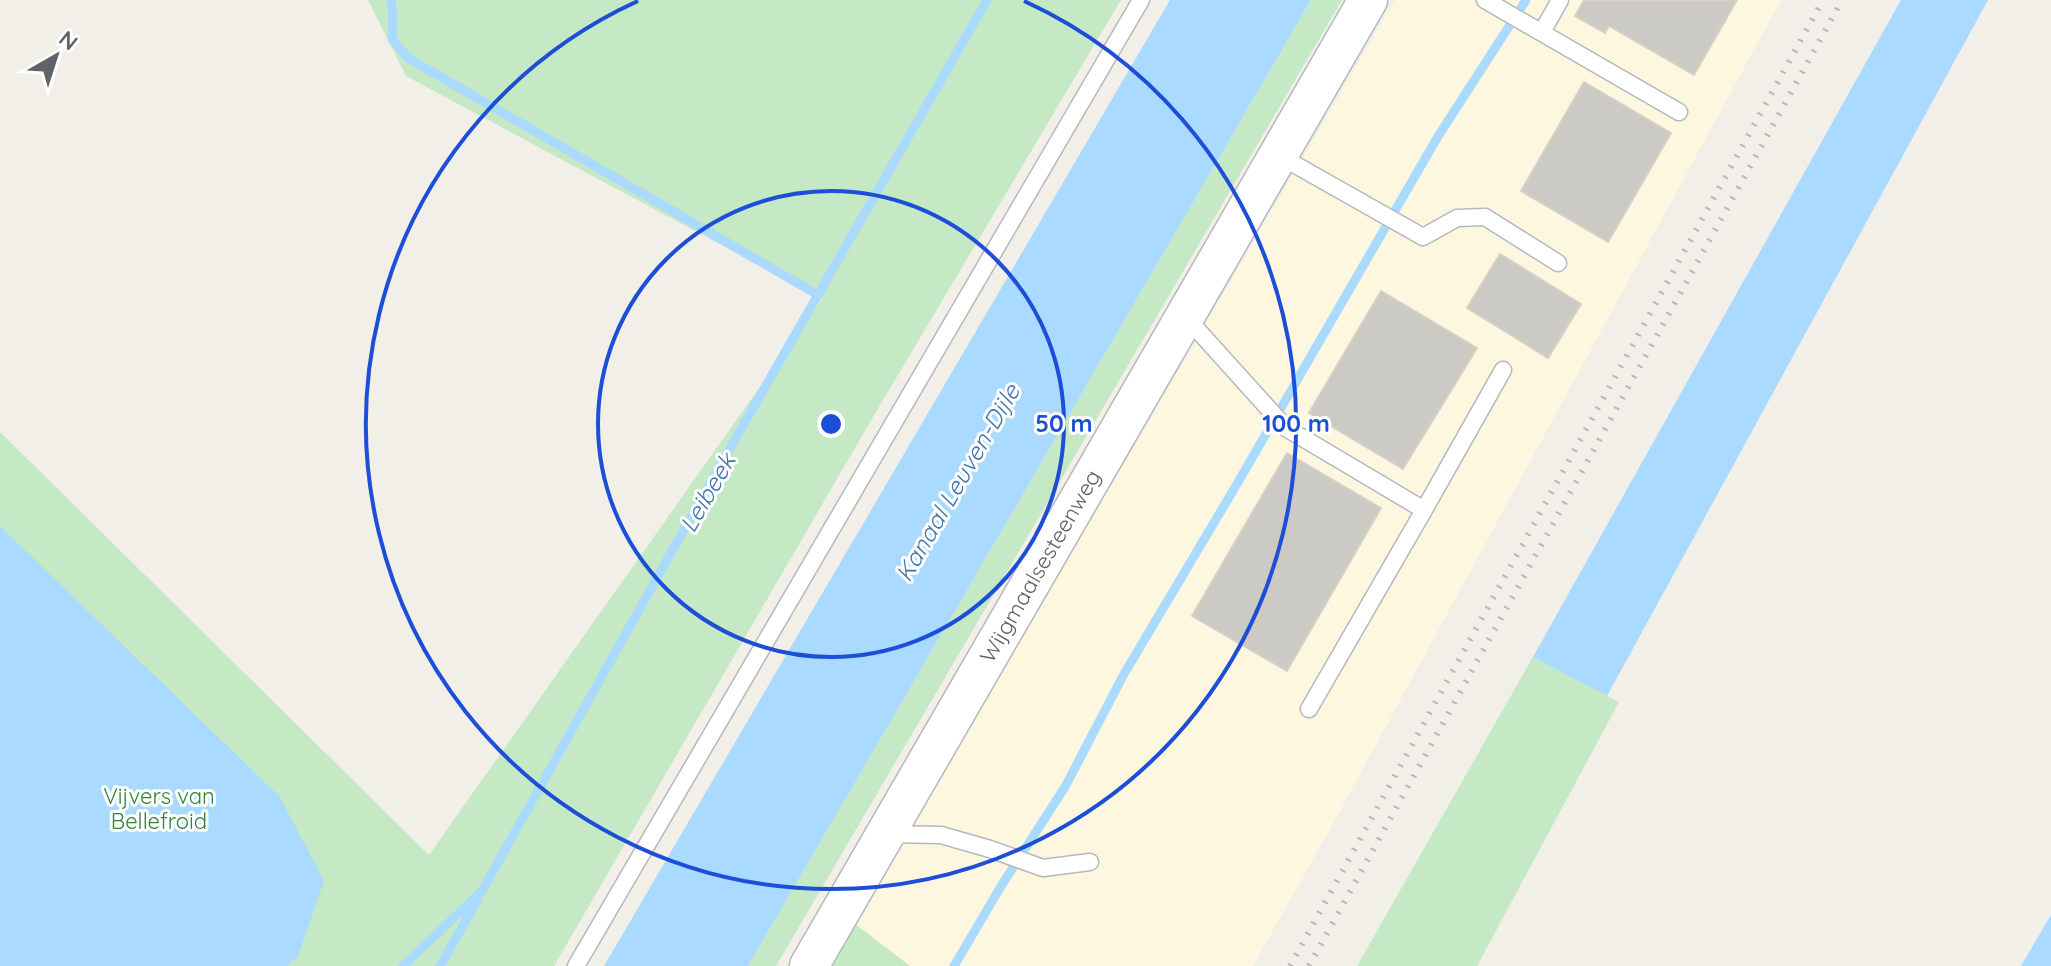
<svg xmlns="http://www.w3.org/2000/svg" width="2051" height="966" viewBox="0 0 2051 966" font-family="Quicksand,sans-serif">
<rect width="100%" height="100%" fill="#f1efe8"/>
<path fill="#fef7e0" d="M 1395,0 L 1781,0 L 1329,831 L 1253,966 L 910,966 L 855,924 Z"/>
<path fill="#c5e8c5" d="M 368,0 L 1121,0 L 873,417 L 554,966 L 0,966 L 0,432 L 429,855 L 822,299 L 406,76 Z
M 1311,0 L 1342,0 L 776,966 L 748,966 Z
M 1533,657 L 1619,702 L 1477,966 L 1357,966 Z
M 855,924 L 910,966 L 831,966 Z"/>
<path fill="#aadaff" d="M 1170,0 L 1311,0 L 748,966 L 604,966 Z
M 1901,0 L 1988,0 L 1607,696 L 1533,657 Z
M 0,526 L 280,797 L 324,881 L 298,956 L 288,966 L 0,966 Z
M 2051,915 L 2051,966 L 2021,966 Z"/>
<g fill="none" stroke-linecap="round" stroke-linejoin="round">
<path stroke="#aadaff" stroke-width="9" d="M 391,0 L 393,16 L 392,39 L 408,58 L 818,295
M 403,966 L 482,891 L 706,490 L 987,0
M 440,966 L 478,899
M 954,966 L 1003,883 L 1065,787 L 1124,674 L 1237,484 L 1437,138 L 1526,0"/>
</g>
<path fill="#cccac5" stroke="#d6d1c6" stroke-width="2" d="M 1584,0 L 1737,0 L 1694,75 L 1609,26 L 1605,33 L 1575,16 Z
M 1584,82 L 1671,133 L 1608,242 L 1521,191 Z
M 1500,254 L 1581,304 L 1548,358 L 1467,308 Z
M 1381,291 L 1477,348 L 1403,469 L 1309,413 Z
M 1287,453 L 1381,508 L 1287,671 L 1192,616 Z"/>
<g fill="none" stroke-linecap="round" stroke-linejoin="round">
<defs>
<path id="service" d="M 1485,0 L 1679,112
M 1542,32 L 1560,0
M 1278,155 L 1423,237 L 1457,218 L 1485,217 L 1558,263
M 1185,316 L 1286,428 L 1424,510 L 1309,709
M 1424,510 L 1503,370
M 887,834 L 941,835 L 990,849 L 1043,868 L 1090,862
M 576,966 L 1141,0"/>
<path id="tertiary" d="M 809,966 L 1368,0"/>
</defs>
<use href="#service" stroke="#b5b8bc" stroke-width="19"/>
<use href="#tertiary" stroke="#b5b8bc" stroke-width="41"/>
<use href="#service" stroke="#fff" stroke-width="16"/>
<use href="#tertiary" stroke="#fff" stroke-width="38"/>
<path stroke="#b6b7b8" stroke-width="6" stroke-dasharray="2 10" stroke-linecap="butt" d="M 1290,966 L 1823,0
M 1309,966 L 1842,0"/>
</g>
<g fill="none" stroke="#1d4ed8" stroke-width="4">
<circle cx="831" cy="424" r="233"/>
<path d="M1024 1A465 465 0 1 1 638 1"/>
</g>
<g text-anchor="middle" stroke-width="6" stroke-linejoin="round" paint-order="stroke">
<g font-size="22" fill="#5f6368" stroke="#fff">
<text transform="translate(1040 566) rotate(-60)" y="8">Wijgmaalsesteenweg</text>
</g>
<g font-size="22" fill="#348238" stroke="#fff">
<text x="159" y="804">Vijvers van<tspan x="159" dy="25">Bellefroid</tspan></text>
</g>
<g font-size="24" font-style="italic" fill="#4174aa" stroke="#fff">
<text transform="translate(958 483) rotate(-60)" y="8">Kanaal Leuven-Dijle</text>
<text transform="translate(708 493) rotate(-60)" y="8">Leibeek</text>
</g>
</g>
<circle cx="831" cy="424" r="12" fill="#1d4ed8" stroke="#fff" stroke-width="4"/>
<g font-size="24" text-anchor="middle" font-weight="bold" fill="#1d4ed8" stroke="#fff" stroke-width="6" stroke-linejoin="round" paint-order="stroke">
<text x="1064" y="432">50 m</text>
<text x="1296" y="432">100 m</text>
</g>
<g transform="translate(56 56) rotate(39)" stroke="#ffffff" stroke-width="6" paint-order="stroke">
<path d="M0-6L14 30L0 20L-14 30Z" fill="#5f6368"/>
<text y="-12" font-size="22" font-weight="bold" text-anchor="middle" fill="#5f6368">N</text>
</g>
</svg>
